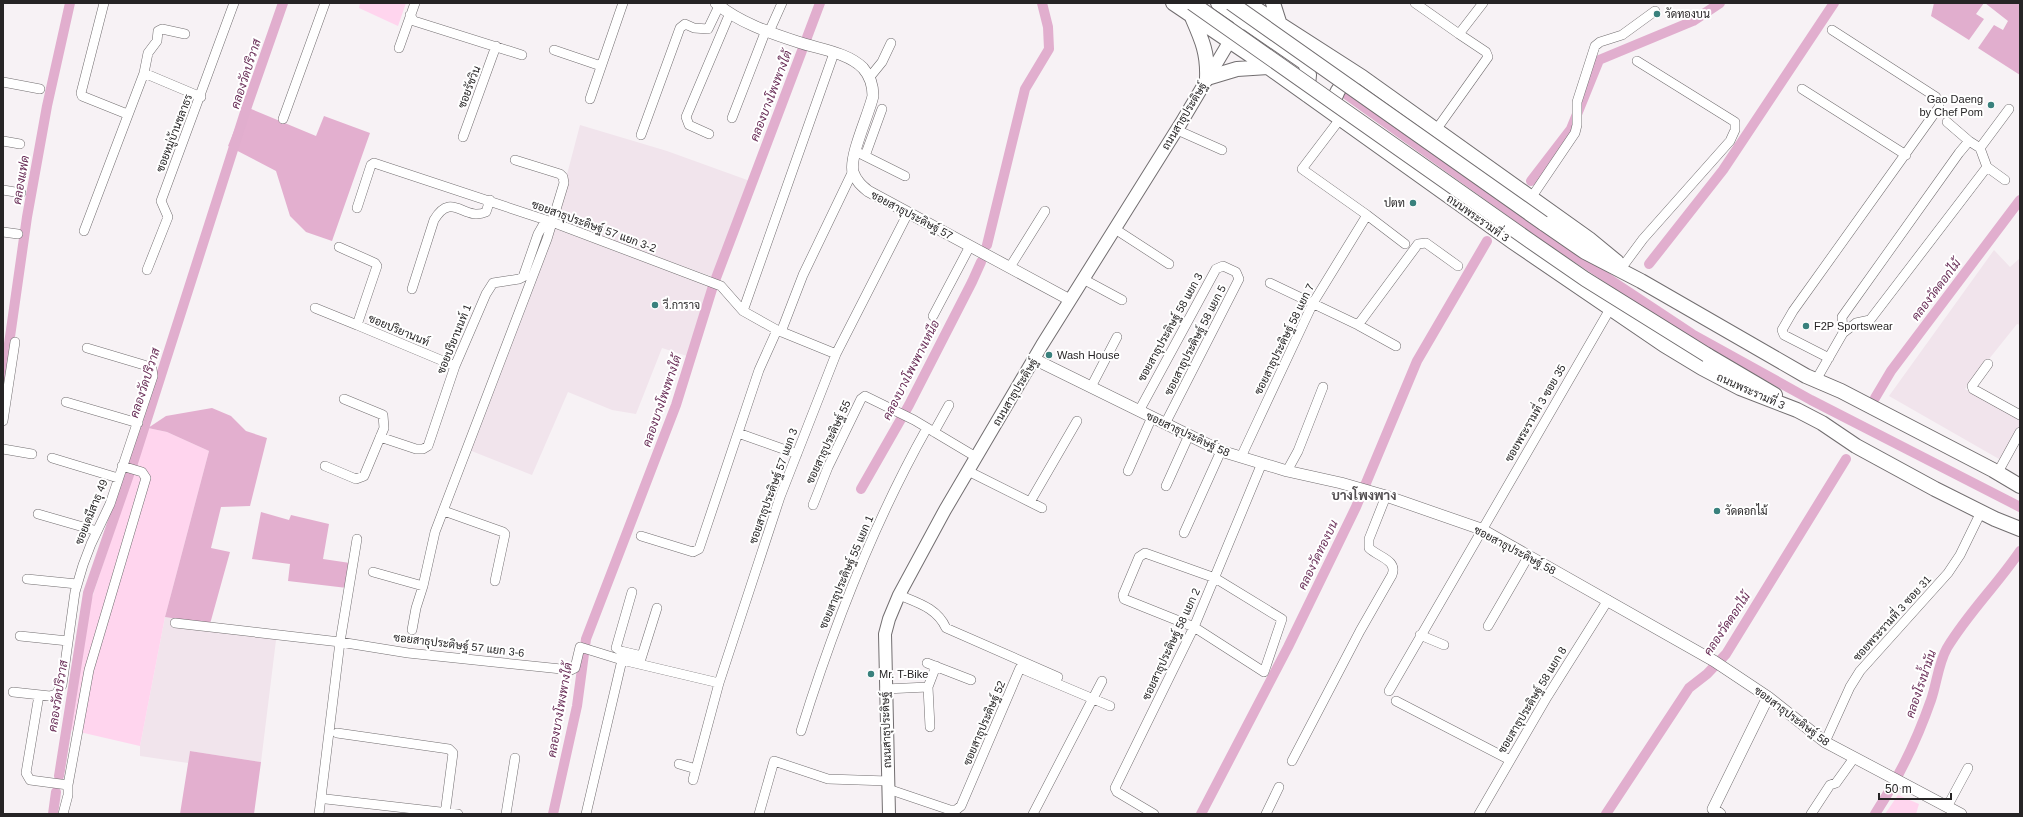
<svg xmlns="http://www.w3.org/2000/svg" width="2023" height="817" viewBox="0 0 2023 817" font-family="Helvetica,Sarabun,sans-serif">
<rect width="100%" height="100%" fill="#f7f2f5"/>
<path fill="#f1e4ec" d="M 580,125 L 667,151 L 750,181 L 713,277 L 555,220 Z
M 553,228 L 710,286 L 687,356 L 662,348 L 636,414 L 612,410 L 568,392 L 532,475 L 469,450 Z
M 1994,250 L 2010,267 L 2020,258 L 2020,325 L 2017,324 L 1965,389 L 2020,418 L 2020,442 L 2006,463 L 1889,396 Z
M 165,617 L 277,632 L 261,762 L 190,751 L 188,763 L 140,756 L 140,746 Z"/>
<path fill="#ffd5ee" d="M 360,3 L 406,3 L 398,26 L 359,8 Z
M 148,428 L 167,432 L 209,451 L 165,617 L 140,746 L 71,730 L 90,604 Z
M 1898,795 L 1919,804 L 1916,814 L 1885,814 Z"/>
<path fill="#e3afcf" d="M 244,106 L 316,136 L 324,116 L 370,133 L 332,241 L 306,232 L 290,216 L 276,171 L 228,146 Z
M 212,408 L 231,416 L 246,431 L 267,438 L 250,506 L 221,507 L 211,548 L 230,552 L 210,624 L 165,617 L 209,451 L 167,432 L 148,428 L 166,416 Z
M 261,512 L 289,520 L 291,515 L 329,524 L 323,559 L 350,563 L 347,588 L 288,581 L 290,564 L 252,559 Z
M 190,751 L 261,762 L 254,814 L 180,814 Z"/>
<path fill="#e1aece" d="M 1934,3 L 1984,3 L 1976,14 L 1984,19 L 1969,40 L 1931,16 Z
M 1985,3 L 2020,3 L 2020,75 L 1978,48 L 1994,25 L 2003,30 L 2008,21 Z"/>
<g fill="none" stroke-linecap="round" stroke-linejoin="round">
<path stroke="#e1aece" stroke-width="10" d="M 1347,95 L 1550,240 L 1692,334 L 1811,400 L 2020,507
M 1531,181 L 1571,129 L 1599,60 L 1693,21 L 1720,3
M 987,245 L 1025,89 L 1049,49 L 1048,27 L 1042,3
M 1649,264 L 1723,170 L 1834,3
M 3,386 L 27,217 L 47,106 L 70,3
M 1875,398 L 1891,371 L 2020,200
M 861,489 L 909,405 L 972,282 L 981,262
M 59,776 L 88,593 L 132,466 L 246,109 L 283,3
M 53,814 L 56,792
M 553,814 L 577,706 L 586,639 L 676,405 L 713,286 L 820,3
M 1201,814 L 1288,647 L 1356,507 L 1417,361 L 1487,241
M 1606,814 L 1689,688 L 1707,674 L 1726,654 L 1846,459
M 1875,814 C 1898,779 1917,740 1931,700 C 1937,683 1938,664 1947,648 C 1968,613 1997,585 2020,551"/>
<defs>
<path id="minor" d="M 104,3 L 81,93 L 82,96 L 127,114
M 1415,3 L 1459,34
M 410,15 L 414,21 L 522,55
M 769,32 L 782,3
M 399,48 L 415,3
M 554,50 L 601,66
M 144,73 L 201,97
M 869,78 L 882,62 L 891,43
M 3,82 L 40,89
M 1802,89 L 1906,155
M 590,99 L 623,3
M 732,118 L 766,30
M 283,119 L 325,3
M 1340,119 L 1302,169 L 1367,215 L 1405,244
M 1947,122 L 1969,141
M 1177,130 L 1222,150
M 1436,130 L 1488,57 L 1486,52 L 1459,34 L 1483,3
M 709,134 L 689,125 L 686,117 L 730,13
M 641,135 L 680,28 L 685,24 L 694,28 L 708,29 L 719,6
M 463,137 L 496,46
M 3,141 L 20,144
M 1980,148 L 2009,109
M 855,151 L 865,156 L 882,109
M 865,156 L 905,176
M 1987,167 L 2005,180
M 3,190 L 21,193
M 1531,198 L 1575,133 L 1577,125 L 1577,102 L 1595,46 L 1600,42 L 1622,35 L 1655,11
M 357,208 L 371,165 L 374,163 L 552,222 L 721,286 L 743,311 L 777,330 L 836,354
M 1115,229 L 1169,264
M 84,231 L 144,73 L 148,53 L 157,41 L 158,31 L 162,29 L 185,34
M 3,232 L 18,234
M 339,247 L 375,263 L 377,266 L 357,325 L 455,366
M 1623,266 L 1643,239 L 1730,141 L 1735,130 L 1735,122 L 1637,61
M 1010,267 L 1045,211
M 147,270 L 168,217 L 161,201 L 234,3
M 1083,279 L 1122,300
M 1270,283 L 1358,325 L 1396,346
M 412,289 L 434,220 C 452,190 464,222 486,212 L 490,200
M 315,308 L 357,325
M 743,311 L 834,53
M 933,316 L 970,246
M 1358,325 L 1418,244 L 1426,243 L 1458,266
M 781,332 L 803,275 L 853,171
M 1829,358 L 1784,335 L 1782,330 L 1793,311 L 1939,107 L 1939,102 L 1936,97 L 1832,30
M 1988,364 L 1972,386 L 1973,389 L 2020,415
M 1816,380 L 1843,333 L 1856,323 L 1870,320 L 1987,167 L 1980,148 L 1969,141 L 1959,153 L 1842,317 L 1843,333
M 1091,387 L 1117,337
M 66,402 L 138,423
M 1139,411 L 1216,269 L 1223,266 L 1236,272 L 1239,279 L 1165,424
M 3,421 L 15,342
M 934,432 L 949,405
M 738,433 L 797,454
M 380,437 L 416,449 L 423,449 L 428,446 L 455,366 L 486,294 L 493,283 L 519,279 L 523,277 L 538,234 L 546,220
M 3,449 L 32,454
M 1241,457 L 1313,303 L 1367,215
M 52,458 L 118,478
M 325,466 L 356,479 L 364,476 L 384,428 L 383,415 L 344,399
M 968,471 L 1030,502 L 1077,421
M 1128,471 L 1152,417
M 1287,471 L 1298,451 L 1323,387
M 1998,472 L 2020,432
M 1166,486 L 1189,435
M 1030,502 L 1042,508
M 813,505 L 828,467 L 861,399 L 865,396 L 914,420 L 976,457
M 444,511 L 503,532 L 505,534 L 495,581
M 38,514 L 97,531
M 1184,533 L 1221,451
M 641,536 L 693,552 L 699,549 L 759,370 L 777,330
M 1145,553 L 1215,578 L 1282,619 L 1264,672 L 1194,627 L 1124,599 L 1123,595 L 1139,557 Z
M 373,572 L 423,586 L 435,532 L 547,239 L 564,183 L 563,177 L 560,174 L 515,160
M 27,579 L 77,584
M 632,592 L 616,648 L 621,651 L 642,656
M 899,595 C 918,603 937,608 946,628 L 1058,677
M 175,623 L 340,642 L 408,653 L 571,670 L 575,668 L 580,647 L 622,660 L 719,683
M 1488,626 L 1528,557
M 412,630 L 416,608 L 423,586
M 1420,635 L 1444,645
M 20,636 L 68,641
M 640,662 L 657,608
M 927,663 L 971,680
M 885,689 L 928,687
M 1389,691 L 1610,309
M 13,692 L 50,696 L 56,694 L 62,685 L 75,592 L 83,565 L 91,544 L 110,504 L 153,376 L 152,369 L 144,365 L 87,348
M 39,695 L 26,773 L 30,780 L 68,785 L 68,795 L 63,814
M 1396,701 L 1510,760
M 930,727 L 928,687 L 936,666
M 801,731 C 834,625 873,524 927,428
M 337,733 L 449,749 L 453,753 L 445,814
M 1825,742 L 1850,687 L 1860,671 L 1948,573 L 1960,555 L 1981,512
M 1292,761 L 1360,631 L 1392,575 C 1398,560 1378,557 1369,548 L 1369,539 L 1386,496
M 679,764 L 696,769
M 693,780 L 719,683 L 780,497 L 836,354 L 908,213
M 68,785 L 89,670 L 146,478 L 142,472 L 122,466
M 888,789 L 950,810 L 956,810 L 961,806 L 1020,668 L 1110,706
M 326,799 L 458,814
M 1947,807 L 1968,768
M 319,814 L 340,642 L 357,539
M 506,814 L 515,758
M 586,814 L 622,660
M 759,814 L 774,761 L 828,779 L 888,781
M 1033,814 L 1102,681
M 1154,814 L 1117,792 L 1115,788 L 1194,627 L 1262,463
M 1266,814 L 1279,787
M 1479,814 L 1547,697 L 1608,600
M 1811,814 L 1830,785 L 1836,783 L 1854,758"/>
<path id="tertiary" d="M 716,3 C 738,22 770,33 798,42 C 818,49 847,52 863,68 C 870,76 873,86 873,96 C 869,114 849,156 853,172 C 856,181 862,186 868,191 L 1070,300
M 1034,359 L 1221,451 L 1287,471 L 1341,483 L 1386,496 L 1481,529 L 1714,661 L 1768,697 L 1825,742 L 1961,814
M 1720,814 L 1713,809 L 1768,697"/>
<path id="secondary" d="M 889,814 L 885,634 L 889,619 L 899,595 L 945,510 L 1042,345 L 1181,123 L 1247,12"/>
<path id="primary" d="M 1173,3 L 1268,67 L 1513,242 L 1664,345 L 1702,368 L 1740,388 L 1797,410 L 1822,423 L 1856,446 L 1935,489 L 1995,519 L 2020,529
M 1218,3 L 1305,63 L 1309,75 L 1307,95
M 1247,3 L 1362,77 L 1589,239 L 1617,262
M 1273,3 L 1280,25
M 1192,17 C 1202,40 1208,53 1207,78 L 1237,69 L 1268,67
M 1335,112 C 1331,98 1340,81 1355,78
M 1543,223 L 1585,252 L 1641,281 L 1806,376 L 1841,391 L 1993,470 L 2020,486
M 1707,355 L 1775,395"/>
</defs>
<use href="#minor" stroke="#726e70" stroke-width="10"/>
<use href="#tertiary" stroke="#726e70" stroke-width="12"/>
<use href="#secondary" stroke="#726e70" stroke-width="14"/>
<use href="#primary" stroke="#726e70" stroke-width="16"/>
<use href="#minor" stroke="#fff" stroke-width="9"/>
<use href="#tertiary" stroke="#fff" stroke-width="11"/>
<use href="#secondary" stroke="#fff" stroke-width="12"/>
<use href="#primary" stroke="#fff" stroke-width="14"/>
<defs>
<path id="primary-bridge" d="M 1192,3 L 1530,241 L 1585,279 L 1707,355
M 1231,3 L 1543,223"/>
</defs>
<use href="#primary-bridge" stroke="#726e70" stroke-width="16" stroke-linecap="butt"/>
<use href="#primary-bridge" stroke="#fff" stroke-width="14"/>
</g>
<g fill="#39817d" stroke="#fff" stroke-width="1.5">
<circle cx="1657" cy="14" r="4"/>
<circle cx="1991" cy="105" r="4"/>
<circle cx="1413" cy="203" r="4"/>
<circle cx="655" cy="305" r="4"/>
<circle cx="1806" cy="326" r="4"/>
<circle cx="1049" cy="355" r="4"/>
<circle cx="1717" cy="511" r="4"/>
<circle cx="871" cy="674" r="4"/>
</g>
<g text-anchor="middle" stroke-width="4" stroke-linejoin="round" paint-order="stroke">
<g font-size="11" fill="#262425" stroke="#fff" text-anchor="start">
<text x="1665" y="18">วัดทองบน</text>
<text x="1983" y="103" text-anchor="end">Gao Daeng<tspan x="1983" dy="13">by Chef Pom</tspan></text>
<text x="1405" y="207" text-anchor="end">ปตท</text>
<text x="663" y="309">วี.การาจ</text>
<text x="1814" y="330">F2P Sportswear</text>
<text x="1057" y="359">Wash House</text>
<text x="1725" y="515">วัดดอกไม้</text>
<text x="879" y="678">Mr. T-Bike</text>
</g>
<g font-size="11" fill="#262425" stroke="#fff">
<text transform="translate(469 87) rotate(-69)" y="4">ซอยรัชวิน</text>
<text transform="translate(1184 116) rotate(-59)" y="4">ถนนสาธุประดิษฐ์</text>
<text transform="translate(174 133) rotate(-69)" y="4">ซอยหมู่บ้านชลาธร</text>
<text transform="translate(912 215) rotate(28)" y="4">ซอยสาธุประดิษฐ์ 57</text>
<text transform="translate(1478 218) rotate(35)" y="4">ถนนพระรามที่ 3</text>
<text transform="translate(594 226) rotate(20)" y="4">ซอยสาธุประดิษฐ์ 57 แยก 3-2</text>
<text transform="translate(1170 327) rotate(-61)" y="4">ซอยสาธุประดิษฐ์ 58 แยก 3</text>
<text transform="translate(399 330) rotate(23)" y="4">ซอยปริยานนท์</text>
<text transform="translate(454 339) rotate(-68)" y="4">ซอยปริยานนท์ 1</text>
<text transform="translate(1284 339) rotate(-64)" y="4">ซอยสาธุประดิษฐ์ 58 แยก 7</text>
<text transform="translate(1195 340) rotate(-63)" y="4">ซอยสาธุประดิษฐ์ 58 แยก 5</text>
<text transform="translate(1751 391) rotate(24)" y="4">ถนนพระรามที่ 3</text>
<text transform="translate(1015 392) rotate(-59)" y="4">ถนนสาธุประดิษฐ์</text>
<text transform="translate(1535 413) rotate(-60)" y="4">ซอยพระรามที่ 3 ซอย 35</text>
<text transform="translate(1188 434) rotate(25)" y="4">ซอยสาธุประดิษฐ์ 58</text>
<text transform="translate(828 442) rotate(-65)" y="4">ซอยสาธุประดิษฐ์ 55</text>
<text transform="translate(773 486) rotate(-70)" y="4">ซอยสาธุประดิษฐ์ 57 แยก 3</text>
<text transform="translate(91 512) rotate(-68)" y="4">ซอยเดมีสาธุ 49</text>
<text transform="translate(1515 550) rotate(28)" y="4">ซอยสาธุประดิษฐ์ 58</text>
<text transform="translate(846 572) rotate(-67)" y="4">ซอยสาธุประดิษฐ์ 55 แยก 1</text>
<text transform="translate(1892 618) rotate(-48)" y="4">ซอยพระรามที่ 3 ซอย 31</text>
<text transform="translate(1171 644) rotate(-65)" y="4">ซอยสาธุประดิษฐ์ 58 แยก 2</text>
<text transform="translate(459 645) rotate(7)" y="4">ซอยสาธุประดิษฐ์ 57 แยก 3-6</text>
<text transform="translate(1532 700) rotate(-59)" y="4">ซอยสาธุประดิษฐ์ 58 แยก 8</text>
<text transform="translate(1792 716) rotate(37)" y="4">ซอยสาธุประดิษฐ์ 58</text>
<text transform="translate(984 723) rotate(-67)" y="4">ซอยสาธุประดิษฐ์ 52</text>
<text transform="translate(886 730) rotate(-92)" y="4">ถนนสาธุประดิษฐ์</text>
</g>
<g font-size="12" font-style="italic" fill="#672b55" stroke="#fff">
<text transform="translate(246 74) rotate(-72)" y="4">คลองวัดปริวาส</text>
<text transform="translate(771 96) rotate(-69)" y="4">คลองบางโพงพางใต้</text>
<text transform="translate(21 180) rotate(-80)" y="4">คลองแฟด</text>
<text transform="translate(1936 290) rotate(-53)" y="4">คลองวัดดอกไม้</text>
<text transform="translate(911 370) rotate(-63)" y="4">คลองบางโพงพางเหนือ</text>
<text transform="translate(145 383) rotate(-72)" y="4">คลองวัดปริวาส</text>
<text transform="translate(662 401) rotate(-71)" y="4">คลองบางโพงพางใต้</text>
<text transform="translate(1318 555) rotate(-64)" y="4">คลองวัดทองบน</text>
<text transform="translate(1727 624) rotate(-56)" y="4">คลองวัดดอกไม้</text>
<text transform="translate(1921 684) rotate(-71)" y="4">คลองโรงน้ำมัน</text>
<text transform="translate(58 696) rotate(-81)" y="4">คลองวัดปริวาส</text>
<text transform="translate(560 710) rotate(-80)" y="4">คลองบางโพงพางใต้</text>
</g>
<g font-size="13" font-weight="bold" fill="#534f51" stroke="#fff">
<text x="1364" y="500">บางโพงพาง</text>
</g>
</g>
<rect width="2023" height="817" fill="none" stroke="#262425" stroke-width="8"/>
<path d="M1879 793v6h72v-6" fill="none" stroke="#262425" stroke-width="2"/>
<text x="1885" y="793" font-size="12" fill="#262425" stroke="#ffffff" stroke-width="3" paint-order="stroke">50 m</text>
</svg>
